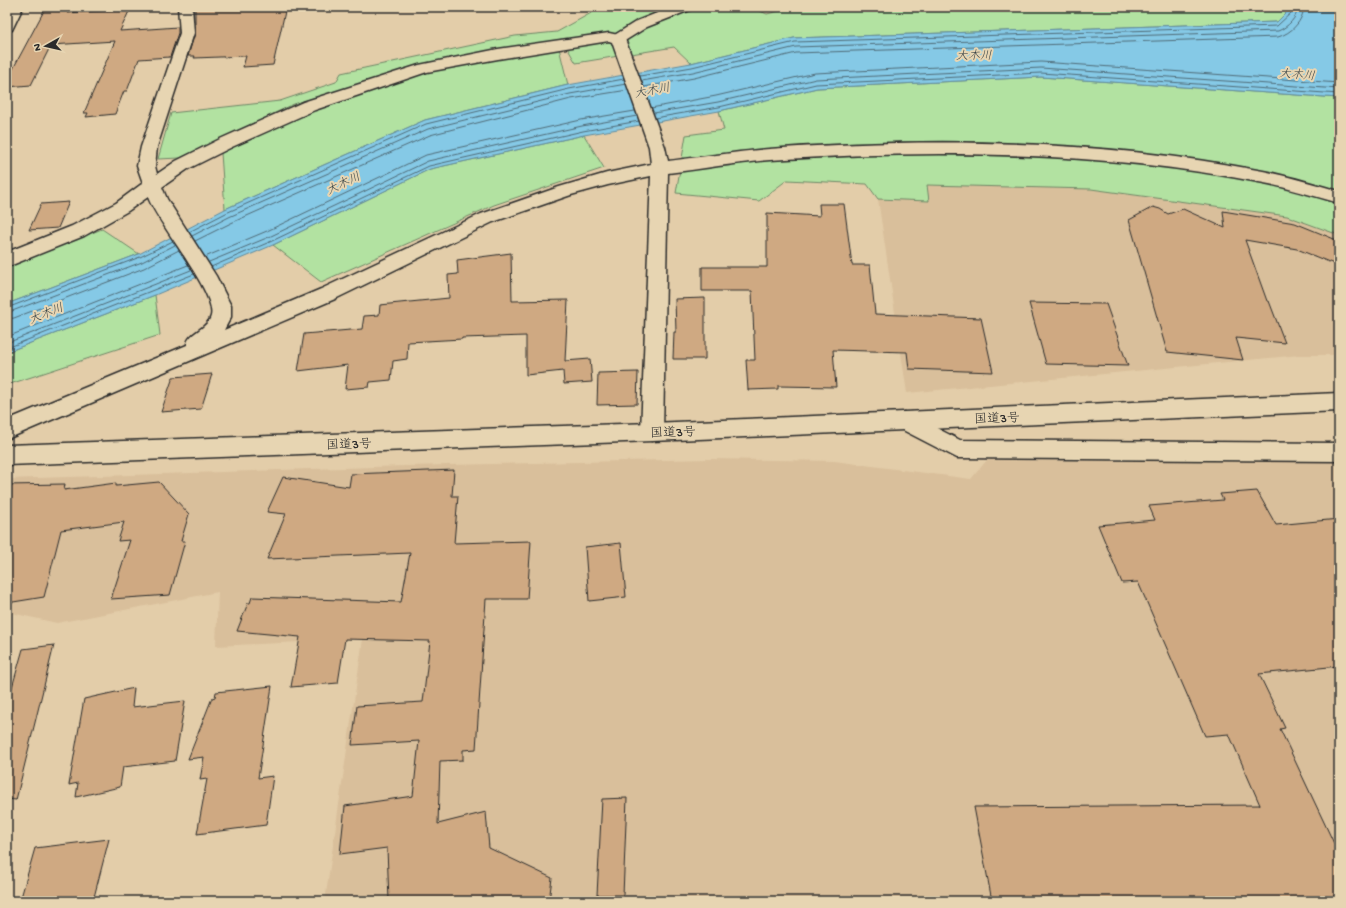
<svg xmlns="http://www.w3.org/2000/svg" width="1346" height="908" viewBox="0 0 1346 908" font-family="'Gochi Hand','Klee One',sans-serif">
<rect width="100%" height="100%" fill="#e3cda9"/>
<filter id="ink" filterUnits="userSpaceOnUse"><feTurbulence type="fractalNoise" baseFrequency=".025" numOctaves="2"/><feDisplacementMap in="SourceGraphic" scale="8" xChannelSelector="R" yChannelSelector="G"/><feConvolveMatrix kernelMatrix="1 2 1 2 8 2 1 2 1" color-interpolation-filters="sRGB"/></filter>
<g filter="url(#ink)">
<path fill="#d9bf9b" d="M 927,185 L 1091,189 L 1287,216 L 1339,235 L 1339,355 L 1300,355 L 907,393 L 878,199 L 928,201 Z
M 710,459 L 834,461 L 971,479 L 987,460 L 1339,462 L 1339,901 L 325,901 L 363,639 L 216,646 L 218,592 L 57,623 L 7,612 L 7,479 L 406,466 Z"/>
<path fill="#b2e2a1" stroke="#6e8666" d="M 589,7 L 751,7 L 767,14 L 795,7 L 1288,7 L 1290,10 L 1277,22 L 794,38 L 691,63 L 674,47 L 576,63 L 562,39 L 430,63 L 294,104 L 180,158 L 158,159 L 171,113 L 280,101 L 336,82 L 341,73 L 515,36 L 557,32 L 593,12 Z
M 559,48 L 568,85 L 425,120 L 225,209 L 221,153 L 314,108 L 429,69 Z
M 1041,77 L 1339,98 L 1339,235 L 1287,216 L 1091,189 L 927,185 L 929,201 L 878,199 L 867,184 L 787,180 L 759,201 L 676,193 L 686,135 L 724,130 L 719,111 L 817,88 Z
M 584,135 L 604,168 L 494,205 L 321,282 L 273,245 L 430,169 Z
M 102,229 L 139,254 L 7,304 L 7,266 Z
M 155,295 L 160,335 L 7,385 L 7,352 Z"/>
<path fill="#85c9e6" stroke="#618a9b" d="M 1288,7 L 1339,7 L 1339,98 L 1041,77 L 817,88 L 719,111 L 584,135 L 430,169 L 273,245 L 155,295 L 7,352 L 7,304 L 139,254 L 225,209 L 425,120 L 568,85 L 691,63 L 794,38 L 1277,22 L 1289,10 Z"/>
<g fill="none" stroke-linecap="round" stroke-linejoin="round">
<path stroke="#4f6a76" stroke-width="1" d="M 640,76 L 692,67 L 795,42 L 1277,26 L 1292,12 L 1293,7
M 642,81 L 693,72 L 796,47 L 1278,31 C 1288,27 1297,18 1298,7
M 644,87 L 694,78 L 796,53 L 1278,37 C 1292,33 1303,21 1304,7
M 651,108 L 716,96 L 815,73 L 1041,62 L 1339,83
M 654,113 L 718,102 L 816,79 L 1041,68 L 1339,89
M 655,118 L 719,107 L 816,84 L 1041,73 L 1339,94
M 189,232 L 226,213 L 426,124 L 569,89 L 624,79
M 192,236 L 229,217 L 428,129 L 570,94 L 626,84
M 195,241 L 231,223 L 430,135 L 571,99 L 628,90
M 205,257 L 267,231 L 426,155 L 581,120 L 635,111
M 209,262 L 269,237 L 428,161 L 582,126 L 637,116
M 211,267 L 272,241 L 429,166 L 583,131 L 639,121
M 7,308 L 140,257 L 173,241
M 7,313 L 142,262 L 175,245
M 7,319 L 14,318 L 144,268 L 179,250
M 7,337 L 188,265
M 7,343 L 191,270
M 7,348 L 194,274"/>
</g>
<path fill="#cfa982" stroke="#2b2b2b" d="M 46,7 L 59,7 L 68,12 L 67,13 L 130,9 L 120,31 L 178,27 L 178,33 L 170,57 L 139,59 L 127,91 L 124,91 L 115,114 L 86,117 L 88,113 L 84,113 L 115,41 L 51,45 L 31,85 L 7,87 L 7,80 Z
M 195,7 L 286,7 L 273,65 L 243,67 L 246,56 L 194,58 L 195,56 L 188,56 L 195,33 Z
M 69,202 L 58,228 L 29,230 L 41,204 Z
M 819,204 L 844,204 L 852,265 L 870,265 L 875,314 L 981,318 L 993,372 L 909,369 L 907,352 L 833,350 L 836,387 L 778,386 L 778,389 L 748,390 L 746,360 L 755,360 L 752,291 L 702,291 L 702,267 L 767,267 L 767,213 L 820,216 Z
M 1153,207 L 1160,209 L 1168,214 L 1183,209 L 1225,228 L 1223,211 L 1295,223 L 1339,241 L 1339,266 L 1297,249 L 1245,240 L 1267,301 L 1269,301 L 1285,343 L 1236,338 L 1243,360 L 1167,352 L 1129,220 Z
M 511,253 L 512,301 L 568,300 L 565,361 L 590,359 L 592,382 L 564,384 L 563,371 L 526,375 L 526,336 L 462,338 L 462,339 L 408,342 L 407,359 L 393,361 L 391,380 L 370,382 L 369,387 L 345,389 L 348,365 L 298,371 L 304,334 L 362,329 L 364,316 L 379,315 L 380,305 L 449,298 L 448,275 L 458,274 L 457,260 Z
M 705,298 L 705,359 L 673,359 L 674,332 L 676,332 L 675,299 Z
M 1029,303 L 1106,304 L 1128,366 L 1046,364 Z
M 638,372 L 637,404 L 597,405 L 598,373 Z
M 212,374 L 201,409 L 161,412 L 173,377 Z
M 454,470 L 452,496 L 458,496 L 454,543 L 531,541 L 527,599 L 486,599 L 476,749 L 463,750 L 463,760 L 440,761 L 438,824 L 486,812 L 489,848 L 552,878 L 549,901 L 389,901 L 387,848 L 340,854 L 345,806 L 413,796 L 419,741 L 352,745 L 357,706 L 423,702 L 430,641 L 345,639 L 338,683 L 291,687 L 300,637 L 237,631 L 248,603 L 250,603 L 252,597 L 401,602 L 410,553 L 267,559 L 286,514 L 267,512 L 283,477 L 349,487 L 351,474 Z
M 159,482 L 189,514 L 181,541 L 185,541 L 170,595 L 111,599 L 130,540 L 118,541 L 124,522 L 61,530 L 44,597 L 7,603 L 7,485 L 65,484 L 64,490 L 116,483 L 116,486 Z
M 1257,491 L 1276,525 L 1339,519 L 1339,666 L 1259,674 L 1285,728 L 1280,729 L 1339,854 L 1339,901 L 992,901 L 974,807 L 1260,805 L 1229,734 L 1205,736 L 1138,582 L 1122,583 L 1098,525 L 1155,520 L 1149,506 L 1223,500 L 1220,494 Z
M 621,543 L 626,597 L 589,601 L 585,547 Z
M 54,645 L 16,800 L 7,799 L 7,705 L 23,649 Z
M 272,686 L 258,778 L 273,776 L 266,825 L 197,834 L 207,779 L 200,780 L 204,757 L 188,759 L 212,698 L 215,697 L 216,692 Z
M 134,688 L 132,707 L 185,701 L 175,761 L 123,767 L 120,787 L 76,797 L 78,783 L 69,785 L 84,699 Z
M 627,798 L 623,895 L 597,895 L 602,799 Z
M 109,839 L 93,901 L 20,901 L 35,848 Z"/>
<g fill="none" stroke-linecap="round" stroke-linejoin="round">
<defs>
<path id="minor" d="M 9,7 L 23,7 L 12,30 L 7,31 L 7,11 Z
M 178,7 L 192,7 L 194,33 L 157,147 L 155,166 L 157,174 L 176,161 L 220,139 L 303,102 L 419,65 L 498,49 L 609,33 L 623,36 L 625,39 L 665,147 L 668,161 C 701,157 735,152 769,149 C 930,137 1104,140 1263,171 C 1289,176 1314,184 1339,191 L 1339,203 C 1314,196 1289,188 1264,183 C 1104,151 932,149 770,160 C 736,163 702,169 668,173 L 663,432 L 660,439 L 652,441 L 644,439 L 641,432 L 651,176 L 608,185 L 571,195 L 493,222 L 335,299 L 7,439 L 7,420 L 187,345 C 187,333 208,329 211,316 C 217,293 157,223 148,197 L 128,211 L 84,236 L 7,267 L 7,252 L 72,226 L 116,203 L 143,183 L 137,166 L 141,147 L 180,33 ZM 609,41 L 612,42 L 649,147 L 651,164 L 607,173 L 559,187 L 481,214 L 321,289 L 224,330 L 231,317 L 231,306 L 216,276 L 167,199 L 162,187 L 188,169 L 232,147 L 315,110 L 427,72 L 498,59 Z
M 905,412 L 960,440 L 1339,443 L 1339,461 L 957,458 L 897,427 L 894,421 L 897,415 Z"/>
<path id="tertiary" d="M 672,7 L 692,7 L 690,10 L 647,27 L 623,42 L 618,43 L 613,42 L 611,39 L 613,36 L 637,21 Z"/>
<path id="trunk" d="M 1339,393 L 1339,411 L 652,441 L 7,465 L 7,445 L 652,423 Z"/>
</defs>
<use href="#minor" stroke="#2b2b2b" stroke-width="3"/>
<use href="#tertiary" stroke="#2b2b2b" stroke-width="3"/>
<use href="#trunk" stroke="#2b2b2b" stroke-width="3"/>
<use href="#minor" fill="#e7d5b2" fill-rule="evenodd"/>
<use href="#tertiary" fill="#e7d5b2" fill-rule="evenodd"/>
<use href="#trunk" fill="#e7d5b2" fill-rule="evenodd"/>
</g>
</g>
<g text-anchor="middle" stroke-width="4" stroke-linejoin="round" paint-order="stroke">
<g font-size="12" font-style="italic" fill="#384347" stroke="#e7d5b2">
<text transform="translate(974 55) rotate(-1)" y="4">大木川</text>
<text transform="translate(1297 74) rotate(5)" y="4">大木川</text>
<text transform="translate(652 90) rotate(-11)" y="4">大木川</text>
<text transform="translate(343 183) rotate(-26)" y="4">大木川</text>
<text transform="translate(46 313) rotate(-22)" y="4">大木川</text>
</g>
<g font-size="13" fill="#2b2b2b" stroke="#e7d5b2">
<text transform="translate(997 417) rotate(-2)" y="5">国道3号</text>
<text transform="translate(673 431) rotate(-2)" y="5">国道3号</text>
<text transform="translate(349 443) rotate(-2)" y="5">国道3号</text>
</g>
</g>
<rect width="1346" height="908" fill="none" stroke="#e7d5b2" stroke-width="24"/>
<rect x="12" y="12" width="1322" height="884" fill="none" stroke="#2b2b2b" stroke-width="1.5" filter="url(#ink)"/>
<g transform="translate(46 46) rotate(262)" stroke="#e7d5b2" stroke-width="3" paint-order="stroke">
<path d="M0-3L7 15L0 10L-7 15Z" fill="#2b2b2b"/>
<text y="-6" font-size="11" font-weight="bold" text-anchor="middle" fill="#2b2b2b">N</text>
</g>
</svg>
